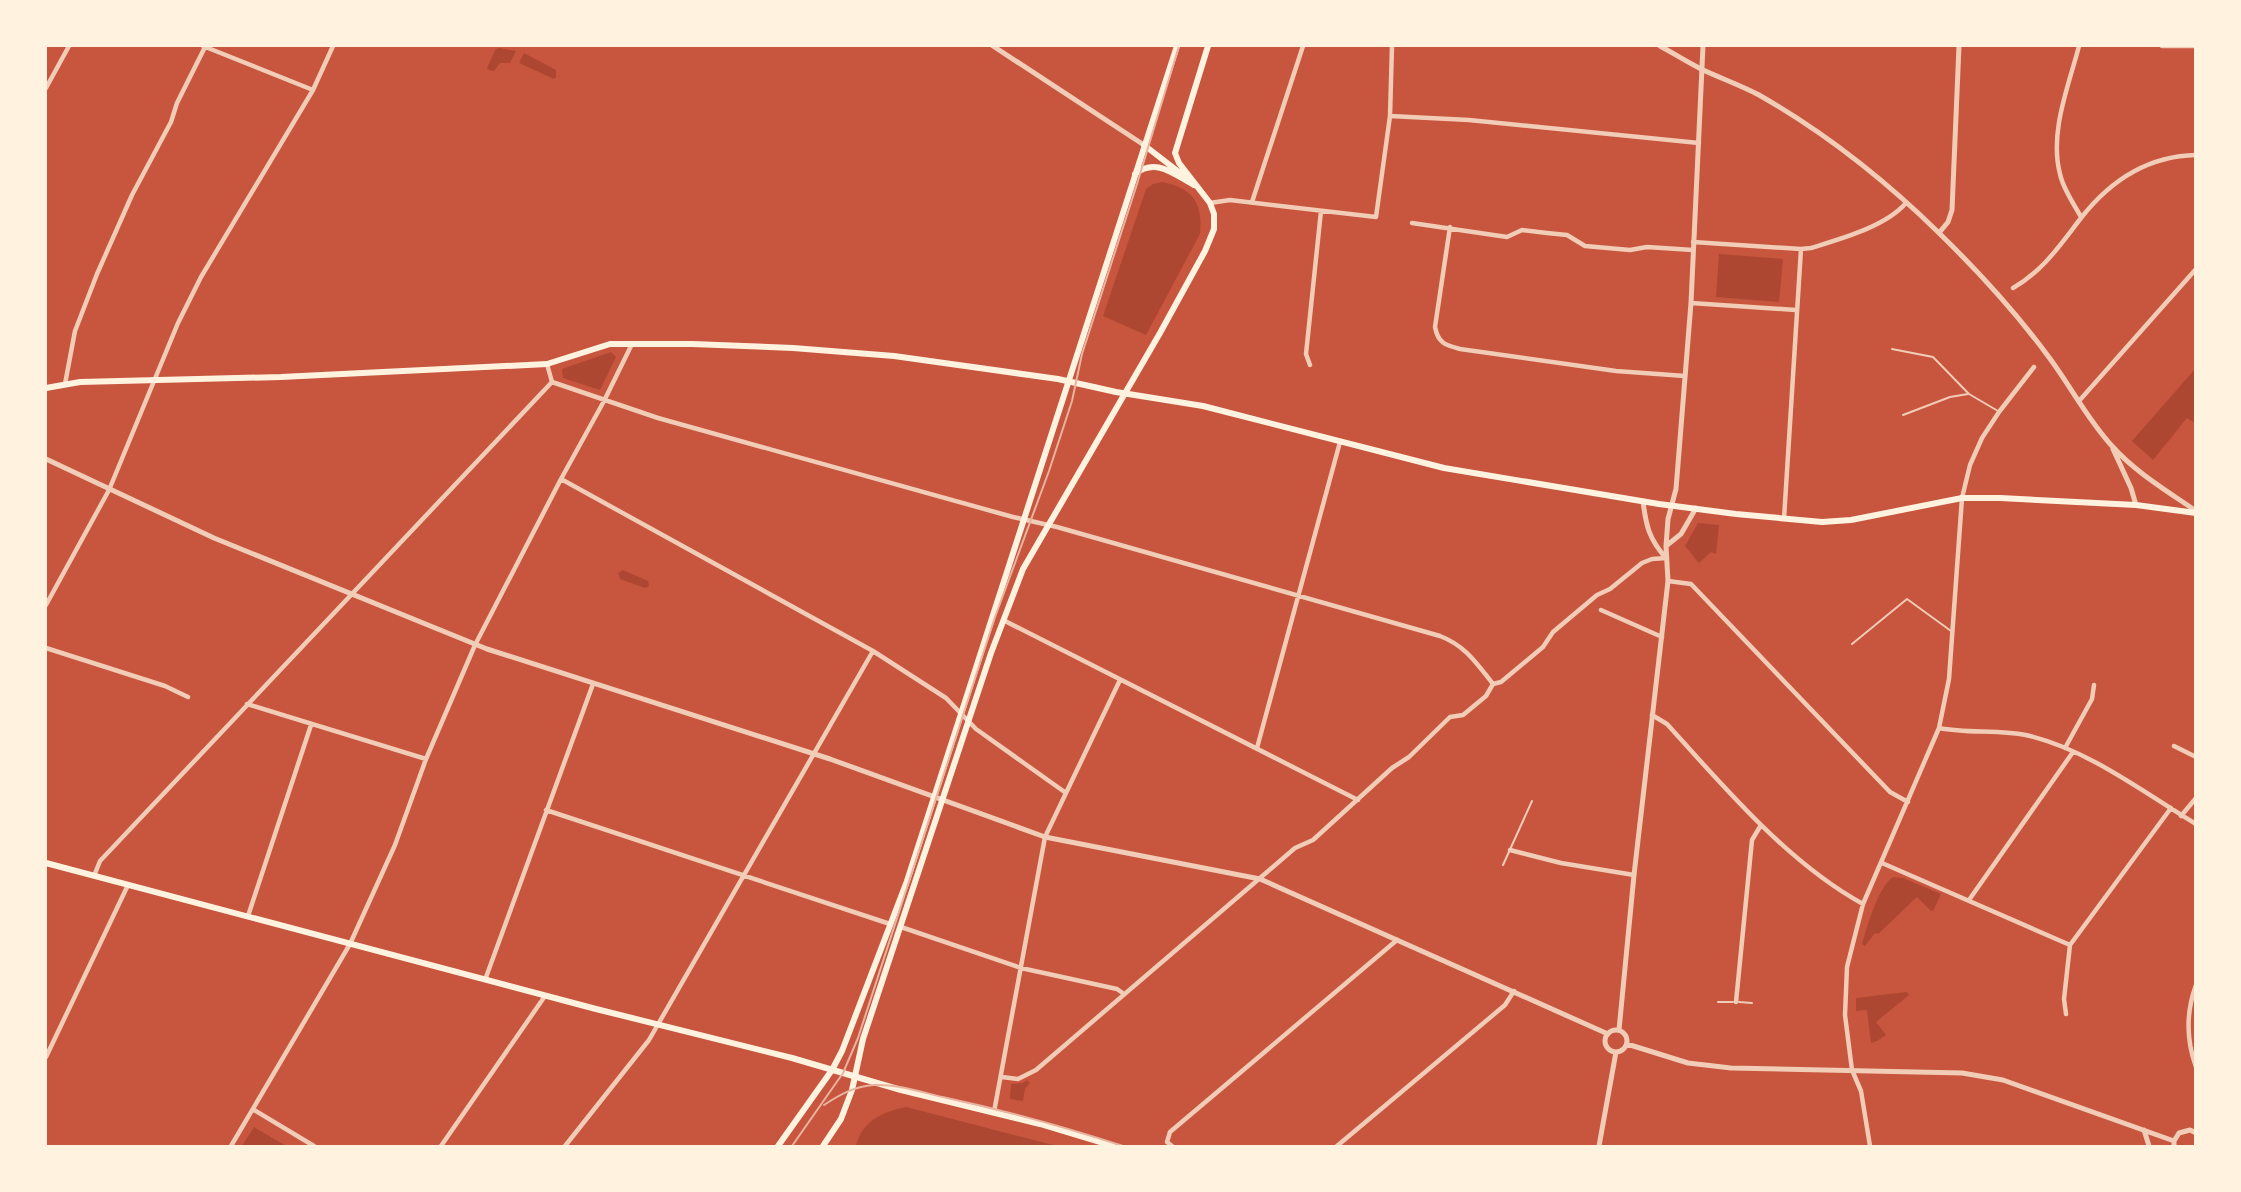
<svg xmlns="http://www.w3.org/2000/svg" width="2241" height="1192" viewBox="0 0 2241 1192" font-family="Cabin,sans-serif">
<rect width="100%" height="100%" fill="#c8553d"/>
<path fill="#ae4732" d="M 499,48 L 516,51 L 510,63 L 500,63 L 494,71 L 489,70 L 487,68 L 495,50 Z
M 524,53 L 556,70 L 556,77 L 554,79 L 519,63 Z
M 1162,182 C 1193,188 1203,203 1200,234 L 1146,335 L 1103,316 L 1146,189 L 1153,184 Z
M 1719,254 L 1783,259 L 1779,302 L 1716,297 Z
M 611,352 L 616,357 L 600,390 L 563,378 L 562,369 Z
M 2195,369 L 2195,423 L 2187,418 L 2153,460 L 2132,441 Z
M 1698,523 L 1719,525 L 1716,554 L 1711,552 L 1699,563 L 1685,546 Z
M 623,570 L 648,581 L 649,586 L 645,588 L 620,579 L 618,573 Z
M 1893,877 L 1903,878 L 1941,894 L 1933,911 L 1930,910 L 1917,897 L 1878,934 L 1875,933 L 1865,946 L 1862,944 C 1867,927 1878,887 1893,877 Z
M 1907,992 L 1909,995 L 1876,1022 L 1886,1035 L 1877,1041 L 1871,1043 L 1867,1010 L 1856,1011 L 1856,998 Z
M 1027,1080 L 1030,1083 L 1025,1089 L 1023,1101 L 1010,1099 L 1011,1084 L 1023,1083 Z
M 906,1107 L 1057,1146 L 856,1146 C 862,1121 882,1112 906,1107 Z
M 254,1127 L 286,1146 L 242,1146 Z"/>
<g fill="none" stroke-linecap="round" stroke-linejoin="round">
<path stroke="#f1ccb7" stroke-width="2" d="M 1892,349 L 1933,357 L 1969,394 L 1998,411
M 1903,415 L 1950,397 L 1968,394
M 1852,644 L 1907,599 L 1951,631
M 1503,865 L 1532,801
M 1718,1002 L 1733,1002
M 1739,1002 L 1752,1003"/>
<path stroke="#f1ccb7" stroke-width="4.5" d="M 203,46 L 313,90
M 2079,46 C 2069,85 2049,132 2060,174 C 2063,189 2074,204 2081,217
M 2162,46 L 2196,46
M 46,88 L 69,46
M 1390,116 L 1469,120 L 1699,143
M 1252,202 L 1303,46
M 1210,203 L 1230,200 L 1376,217 L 1390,116 L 1392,46
M 1412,223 L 1507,237 L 1522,230 L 1547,233 L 1567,235 L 1585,246 L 1630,250 L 1647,247 L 1693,250
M 1450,227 L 1435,327 C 1438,343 1445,345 1460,349 L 1616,371 L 1685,376
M 1693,242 L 1801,249 L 1811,248 C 1840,239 1885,227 1906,203
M 2013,288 C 2043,271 2060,245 2081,218 C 2110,181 2148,156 2196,155
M 1691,303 L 1796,310
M 547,364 L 552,382
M 1310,365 L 1306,354 L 1321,211
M 552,382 L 658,418 L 1013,517 L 1057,527 L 1440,636 C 1466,646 1477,664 1493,684
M 65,384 L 75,331 L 97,274 L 132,195 L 171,122 L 177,103 L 205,47
M 2079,401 L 2196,269
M 561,479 L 873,651 L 946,698 L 976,729 L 1066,793
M 1784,519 L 1801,249
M 1668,581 L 1691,584 L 1890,792 L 1908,802
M 46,605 L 109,490 L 178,323 L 201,277 L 313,90 L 333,46
M 1601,610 L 1662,637
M 1003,620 L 1358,800
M 46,648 L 165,686 L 188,697
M 247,704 L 426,759
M 1652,715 L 1667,724 C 1724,787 1788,863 1863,904
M 1939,728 C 1969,734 2000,729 2030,736 C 2090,751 2143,792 2196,824
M 2174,746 L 2196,757
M 1257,748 L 1340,442
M 2065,748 L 2092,699 L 2094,685
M 546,810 L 890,924
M 2181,816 L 2196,798
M 1510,850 L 1561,863 L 1634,875
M 1882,863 L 2070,945
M 94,876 L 100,861 L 552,382
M 1969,900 L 2073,752
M 248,916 L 311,725
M 901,927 L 1021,968 L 1117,989 L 1124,994
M 485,980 L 593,684
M 2196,985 C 2186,1012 2186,1039 2196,1067
M 1736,1002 L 1752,840 L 1761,825
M 2066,1014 L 2064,999 L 2070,945 L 2171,808
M 46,1057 L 128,885
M 1002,1077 L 1018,1079 L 1036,1070 L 1295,848 L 1313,840 L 1392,768 L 1409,757 L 1450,717 L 1463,715 L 1486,696 L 1493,684 L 1501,682 L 1543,647 L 1553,632 L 1597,595 L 1610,589 L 1642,563 L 1652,559 L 1667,558
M 254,1110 L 314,1146
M 994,1112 L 1045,837 L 1120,680
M 231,1146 L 350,944 L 395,845 L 426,759 L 475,645 L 561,479 L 604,401 L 632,344
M 441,1146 L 545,996
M 565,1146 L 649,1040 L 873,651
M 1172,1146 L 1167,1142 L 1170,1132 L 1397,940
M 1337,1146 L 1505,1005 L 1514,991
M 1870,1146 L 1861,1091 L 1852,1070 L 1845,1015 L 1847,967 L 1863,904 L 1939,728 L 1949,679 L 1962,498 L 1970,465 L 1982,438 L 1999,412 L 2034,367"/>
<path stroke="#f1ccb7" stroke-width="5" d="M 993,46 L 1144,145
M 1660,46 C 1673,53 1687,62 1701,69 C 1720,78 1740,85 1759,95 C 1824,132 1885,180 1939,233 C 1976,269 2017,314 2048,356 C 2070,385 2087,419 2112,446 C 2135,472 2167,491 2196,511
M 1939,233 L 1948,222 L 1952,210 L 1959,46
M 2113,449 L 2131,488 L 2136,505
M 46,459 L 214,538 L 487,649 L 830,759 L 1045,837 L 1260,879 L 1608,1034
M 1643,501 C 1646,526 1649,539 1666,558
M 1666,546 L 1681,534 L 1696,508
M 1619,1030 L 1634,875 L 1668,581 L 1666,546 L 1668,519 L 1676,489 L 1691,303 L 1703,46
M1605 1041a11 11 0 1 1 22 0a11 11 0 1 1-22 0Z
M 1627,1044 L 1688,1063 L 1731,1068 L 1962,1073 L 2003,1080 L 2174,1141
M 2144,1130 L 2149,1146
M 1599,1146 L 1616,1052
M 2174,1146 L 2174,1141 L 2179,1133 L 2190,1130 L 2196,1133"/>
<path stroke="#fff3e0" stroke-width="6" d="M 1144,145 L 1184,176
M 1135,174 C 1156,157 1175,175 1194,185
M 46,388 L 80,382 L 281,377 L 547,364 L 610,344 L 692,344 L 793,348 L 894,356 L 1058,379 L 1116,392 L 1203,406 L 1444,468 L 1659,504 L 1736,514 L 1822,522 L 1851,520 L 1962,498 L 2000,498 L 2136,505 L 2196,513
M 778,1146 L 832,1070 L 842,1051 L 907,881 L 1177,46
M 823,1146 L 841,1119 L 852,1090 L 863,1039 L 991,653 L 1023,569 L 1160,333 L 1205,251 L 1214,229 L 1214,214 L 1210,203 L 1179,163 L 1175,153 L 1208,46"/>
<path stroke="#fff3e0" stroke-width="6" d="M 46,863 L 596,1009 L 792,1058 L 901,1090 L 1040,1124 L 1113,1146"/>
<path stroke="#e9b49f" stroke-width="2" d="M 824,1105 C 839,1095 855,1086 874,1085 C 898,1084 924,1093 947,1098 C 1007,1111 1065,1127 1123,1146
M 792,1146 L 843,1073 L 858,1038 L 995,617 L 1049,471 L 1072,401 L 1082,354 L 1137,184 L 1179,46"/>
</g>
<rect width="2241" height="1192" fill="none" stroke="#fff3e0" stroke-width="94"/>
</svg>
